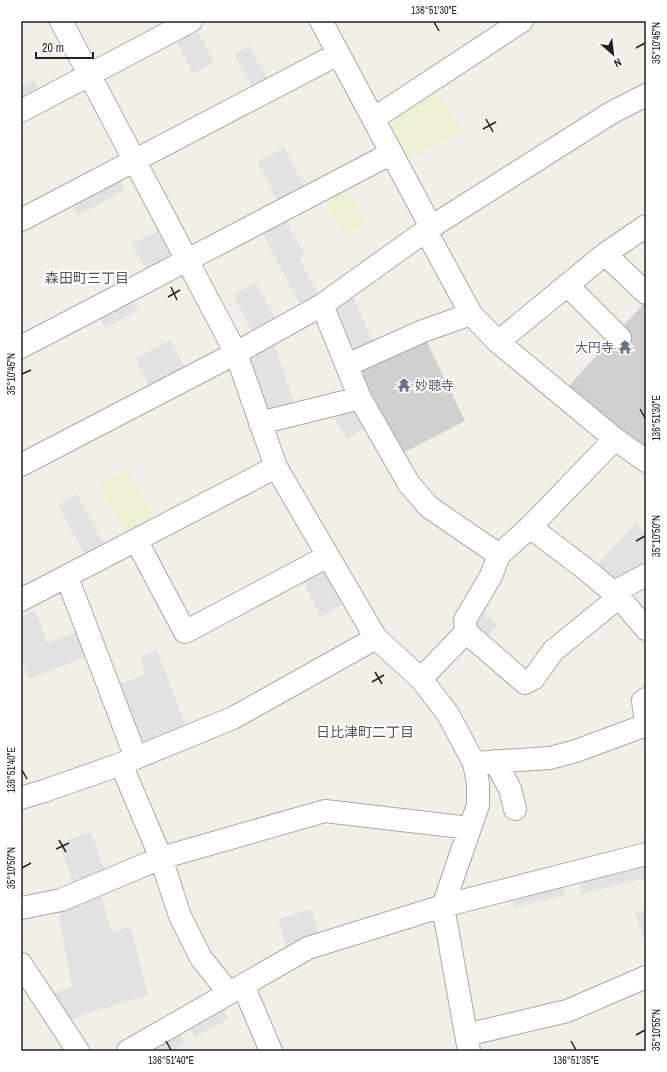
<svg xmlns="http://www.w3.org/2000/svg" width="667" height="1072" viewBox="0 0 667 1072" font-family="'Archivo Narrow','Noto Sans JP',sans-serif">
<rect width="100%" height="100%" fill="#f2efe9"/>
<path fill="#d0d0d0" d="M 646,301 L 646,452 L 568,387 Z
M 424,336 L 465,421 L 397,456 L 357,365 Z"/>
<path fill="#eef0d5" d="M 433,86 L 463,131 L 407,161 L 387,123 L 389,115 Z
M 346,186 L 367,223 L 344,235 L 324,198 Z
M 128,470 L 153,518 L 125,533 L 99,485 Z"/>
<path fill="#e2e2e2" d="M 195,26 L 214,62 L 193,73 L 174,37 Z
M 250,46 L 270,83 L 254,91 L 234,54 Z
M 33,80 L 40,93 L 21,103 L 21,87 Z
M 284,147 L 307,190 L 280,205 L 257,162 Z
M 118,177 L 125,190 L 78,215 L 71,203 Z
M 284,216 L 305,256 L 299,259 L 320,297 L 302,308 L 260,229 Z
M 158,230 L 171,253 L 169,261 L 148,273 L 132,244 Z
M 256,282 L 277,321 L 254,334 L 233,295 Z
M 351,292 L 376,348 L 355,357 L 333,304 Z
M 131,297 L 139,310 L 105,328 L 98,315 Z
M 272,338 L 296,408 L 271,414 L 263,409 L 246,358 Z
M 170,340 L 186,369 L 151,389 L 135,359 Z
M 354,405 L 369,426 L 347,439 L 330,411 Z
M 77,494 L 104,543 L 84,553 L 58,505 Z
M 637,522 L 646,536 L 646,569 L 620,583 L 593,569 Z
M 327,569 L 346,603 L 320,617 L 301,576 Z
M 478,607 L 498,625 L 484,641 L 474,632 Z
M 35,610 L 47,643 L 81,630 L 91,655 L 29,679 L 21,658 L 21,617 Z
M 157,650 L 187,730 L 144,749 L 115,686 L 145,674 L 141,656 Z
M 91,832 L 106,874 L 75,888 L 59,843 Z
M 646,863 L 646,878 L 582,894 L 578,879 Z
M 562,882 L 565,895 L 514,908 L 510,895 Z
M 100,889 L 111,932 L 131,927 L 148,995 L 66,1020 L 51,993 L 72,987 L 57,906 Z
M 311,909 L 320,938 L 286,948 L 278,919 Z
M 646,910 L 646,944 L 635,913 Z
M 221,1006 L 228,1019 L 195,1037 L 188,1025 Z
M 179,1031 L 185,1043 L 171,1051 L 155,1051 L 152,1046 Z"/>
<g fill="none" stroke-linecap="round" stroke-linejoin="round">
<defs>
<path id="minor" d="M 61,21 L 236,353 L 276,467 L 376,638 L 421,679 L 448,714 L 474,763 L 478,783 L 478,805 L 443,906 L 469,1051
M 321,21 L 431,227
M 21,111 L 191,21
M 373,119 L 522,21
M 21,220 L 338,54
M 426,231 L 471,314 L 498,342 L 615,439 L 646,461
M 605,254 L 646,293
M 567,285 L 620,338
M 322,305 L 360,398 L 409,484 L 429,507 L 499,555
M 498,342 L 605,254 L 646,226
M 21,347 L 392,153
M 347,365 L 423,331 L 471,314
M 260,423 L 360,398
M 21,465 L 236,353 L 322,305 L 431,227 L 611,113 L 646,95
M 530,527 L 584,568 L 619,597 L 646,629
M 136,540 L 185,632 L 328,556
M 67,577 L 136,758
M 614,592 L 646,575
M 21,600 L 276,467
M 466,632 L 525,683 L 533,679 L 553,651 L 619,597
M 421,679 L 466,632 L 465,620 L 491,576 L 499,555 L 530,527 L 615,439
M 646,699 L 643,701 L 646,723
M 495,761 L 510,789 L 515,809
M 474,763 L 550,758 L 576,751 L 646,725
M 121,764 L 161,858 L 180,916 L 201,958 L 229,993
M 21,798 L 44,791 L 121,764 L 233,718 L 376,638
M 21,908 L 61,900 L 161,858 L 325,811 L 470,828
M 21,964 L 78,1051
M 243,985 L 271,1051
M 466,1035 L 567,1011 L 646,977
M 128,1051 L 308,948 L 443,906 L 646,854"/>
</defs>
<use href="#minor" stroke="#a9a9a9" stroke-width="24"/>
<use href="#minor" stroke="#fff" stroke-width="22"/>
</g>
<path fill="none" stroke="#222" stroke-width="1.5" d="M 434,22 L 439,31M 636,48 L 645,43M 486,119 L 493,132M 483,129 L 496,122M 171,287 L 177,300M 168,297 L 180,290M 22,374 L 31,370M 640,409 L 645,418M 636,541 L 645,536M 375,672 L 382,684M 372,682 L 384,675M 22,770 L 27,779M 59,840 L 66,852M 56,849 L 69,843M 22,868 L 31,863M 636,1035 L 645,1030M 166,1041 L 171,1050M 571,1041 L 576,1050"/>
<defs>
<symbol id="temple-bare" viewBox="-9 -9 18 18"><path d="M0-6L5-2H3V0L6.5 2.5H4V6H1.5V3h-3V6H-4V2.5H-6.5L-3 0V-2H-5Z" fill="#6b7280" stroke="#fff" stroke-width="2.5" paint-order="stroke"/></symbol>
</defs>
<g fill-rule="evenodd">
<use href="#temple-bare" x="615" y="337" width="20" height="20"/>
<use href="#temple-bare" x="394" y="375" width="20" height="20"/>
</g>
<g text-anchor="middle" stroke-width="4" stroke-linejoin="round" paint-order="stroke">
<g font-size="13" fill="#5b616d" stroke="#fff" text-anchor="end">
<text x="614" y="352">大円寺</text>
<text x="415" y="390" text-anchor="start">妙聴寺</text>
</g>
<g font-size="14" fill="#555" stroke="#fff">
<text x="87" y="283">森田町三丁目</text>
<text x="365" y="737">日比津町二丁目</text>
</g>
</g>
<rect width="667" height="1072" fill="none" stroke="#ffffff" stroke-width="44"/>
<g transform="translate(613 54) rotate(152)" stroke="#ffffff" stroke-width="3" paint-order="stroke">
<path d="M0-3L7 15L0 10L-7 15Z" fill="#222222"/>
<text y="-6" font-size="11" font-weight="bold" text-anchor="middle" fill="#222222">N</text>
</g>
<path d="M36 52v6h57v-6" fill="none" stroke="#222222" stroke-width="2"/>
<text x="42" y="52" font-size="12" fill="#222222" stroke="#ffffff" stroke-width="3" paint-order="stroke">20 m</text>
<rect x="22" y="22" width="623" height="1028" fill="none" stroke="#222" stroke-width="1.5"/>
<g font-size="10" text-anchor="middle" fill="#222">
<text x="434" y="14">136°51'30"E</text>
<text transform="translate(656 43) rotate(-90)" y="4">35°10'45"N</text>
<text transform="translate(11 374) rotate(-90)" y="4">35°10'45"N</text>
<text transform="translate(656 418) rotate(-90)" y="4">136°51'30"E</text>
<text transform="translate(656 536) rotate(-90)" y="4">35°10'50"N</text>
<text transform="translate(11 770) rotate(-90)" y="4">136°51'40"E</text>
<text transform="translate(11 868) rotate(-90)" y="4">35°10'50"N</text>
<text transform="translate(656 1030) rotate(-90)" y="4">35°10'55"N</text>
<text x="171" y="1064">136°51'40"E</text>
<text x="576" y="1064">136°51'35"E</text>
</g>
</svg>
